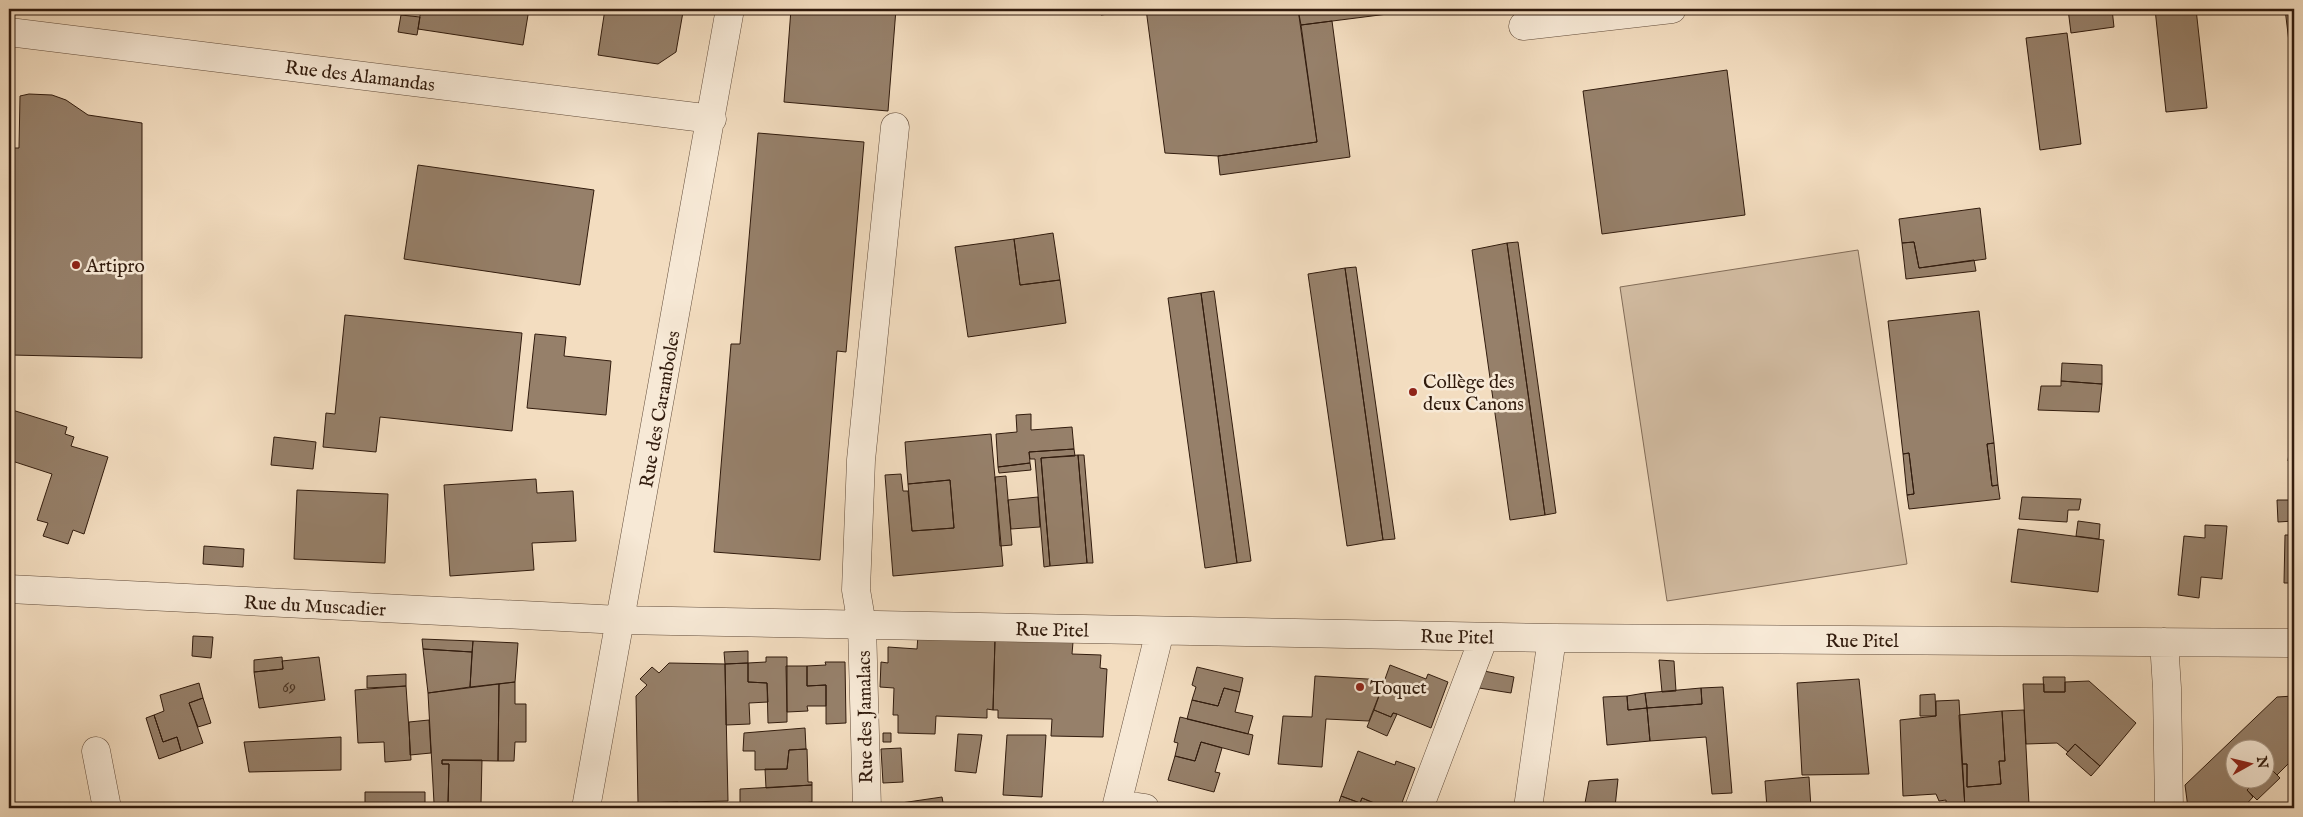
<svg xmlns="http://www.w3.org/2000/svg" width="2303" height="817" viewBox="0 0 2303 817" font-family="'IM FELL English',serif">
<rect width="100%" height="100%" fill="#f3ddc0"/>
<filter id="stains"><feTurbulence type="fractalNoise" baseFrequency=".004" numOctaves="4"/><feColorMatrix values="0 0 0 0 .2 0 0 0 0 .09 0 0 0 0 .02 0 0 0 .5 -.17"/></filter>
<radialGradient id="worn" r=".72"><stop offset=".6" stop-color="#630" stop-opacity="0"/><stop offset="1" stop-color="#630" stop-opacity=".3"/></radialGradient>
<path fill="#d2bca2" stroke="#826c58" d="M 1858,250 L 1907,564 L 1667,601 L 1620,287 Z"/>
<path fill="#96806a" stroke="#311b0d" d="M 421,9 L 529,9 L 523,45 L 418,29 Z
M 605,9 L 665,9 L 683,12 L 676,52 L 658,64 L 598,55 Z
M 791,9 L 896,9 L 888,111 L 784,102 Z
M 1100,9 L 1146,9 L 1101,15 Z
M 1146,9 L 1298,9 L 1317,142 L 1218,156 L 1165,153 Z
M 1298,9 L 1427,9 L 1301,25 Z
M 2068,9 L 2112,9 L 2114,27 L 2071,33 Z
M 2155,9 L 2196,9 L 2207,108 L 2166,112 Z
M 2285,9 L 2294,9 L 2294,83 Z
M 401,15 L 420,17 L 417,35 L 398,32 Z
M 1332,21 L 1350,157 L 1220,175 L 1218,156 L 1317,142 L 1301,25 Z
M 2067,33 L 2081,144 L 2040,150 L 2026,38 Z
M 1727,70 L 1745,215 L 1602,234 L 1583,91 Z
M 29,94 L 52,95 L 66,100 L 88,115 L 142,123 L 142,358 L 11,355 L 9,148 L 19,148 L 20,96 Z
M 758,133 L 864,142 L 846,352 L 837,351 L 820,560 L 714,552 L 731,344 L 740,344 Z
M 418,165 L 594,190 L 580,285 L 404,259 Z
M 1980,208 L 1986,259 L 1919,268 L 1914,242 L 1902,243 L 1899,219 Z
M 1053,233 L 1060,280 L 1020,285 L 1014,239 Z
M 1014,239 L 1020,285 L 1060,280 L 1066,323 L 968,337 L 955,247 Z
M 1518,242 L 1556,513 L 1545,515 L 1507,243 Z
M 1914,242 L 1919,268 L 1974,260 L 1976,271 L 1906,279 L 1902,243 Z
M 1507,243 L 1545,515 L 1510,520 L 1472,250 Z
M 1356,267 L 1395,539 L 1383,540 L 1345,268 Z
M 1345,268 L 1383,540 L 1347,546 L 1308,274 Z
M 1214,291 L 1251,561 L 1237,563 L 1201,293 Z
M 1201,293 L 1237,563 L 1205,568 L 1168,298 Z
M 1979,311 L 1994,443 L 1987,444 L 1992,486 L 1998,485 L 2000,499 L 1909,509 L 1907,495 L 1914,494 L 1909,453 L 1903,454 L 1888,321 Z
M 345,315 L 522,333 L 512,431 L 380,417 L 376,452 L 323,447 L 326,413 L 335,414 Z
M 535,334 L 566,337 L 564,356 L 611,361 L 606,415 L 527,408 Z
M 2062,363 L 2102,365 L 2102,384 L 2061,381 Z
M 2061,381 L 2102,384 L 2099,412 L 2038,410 L 2041,386 L 2061,386 Z
M 9,409 L 67,427 L 65,434 L 74,437 L 71,446 L 108,457 L 84,534 L 73,530 L 68,544 L 43,536 L 48,523 L 37,520 L 52,474 L 9,460 Z
M 1031,414 L 1031,430 L 1072,427 L 1074,449 L 1029,452 L 1030,463 L 998,467 L 996,434 L 1017,432 L 1016,415 Z
M 2292,429 L 2294,430 L 2294,462 L 2288,461 Z
M 991,434 L 1003,566 L 893,576 L 885,475 L 901,474 L 903,491 L 908,491 L 912,531 L 954,528 L 950,480 L 908,484 L 905,442 Z
M 274,437 L 316,442 L 313,469 L 271,465 Z
M 1994,443 L 1998,485 L 1992,486 L 1987,444 Z
M 1074,449 L 1075,456 L 1041,458 L 1050,566 L 1044,567 L 1035,459 L 1030,459 L 1029,452 Z
M 1909,453 L 1914,494 L 1907,495 L 1903,454 Z
M 1078,455 L 1084,455 L 1093,563 L 1087,563 Z
M 1078,455 L 1087,563 L 1050,566 L 1041,458 Z
M 1030,463 L 1031,470 L 999,473 L 998,467 Z
M 1006,476 L 1012,545 L 1000,546 L 995,477 Z
M 536,479 L 537,493 L 573,491 L 576,541 L 532,543 L 534,570 L 450,576 L 444,485 Z
M 950,480 L 954,528 L 912,531 L 908,484 Z
M 297,490 L 388,494 L 385,563 L 294,559 Z
M 1038,497 L 1040,527 L 1011,529 L 1008,500 Z
M 2022,497 L 2081,499 L 2079,510 L 2068,510 L 2067,522 L 2019,519 Z
M 2277,500 L 2294,500 L 2294,521 L 2278,522 Z
M 2078,521 L 2100,524 L 2099,539 L 2076,536 Z
M 2205,525 L 2227,526 L 2222,579 L 2201,577 L 2199,598 L 2178,595 L 2184,536 L 2205,538 Z
M 2018,529 L 2104,540 L 2098,592 L 2011,582 Z
M 2285,535 L 2294,535 L 2294,583 L 2284,583 Z
M 204,546 L 244,549 L 243,567 L 203,564 Z
M 918,635 L 995,639 L 993,710 L 987,709 L 987,718 L 936,716 L 935,734 L 898,733 L 898,715 L 893,715 L 894,688 L 880,687 L 881,662 L 888,663 L 888,647 L 917,649 Z
M 193,636 L 213,637 L 211,658 L 192,656 Z
M 422,639 L 473,641 L 472,652 L 423,649 Z
M 995,639 L 1073,642 L 1072,654 L 1101,655 L 1100,668 L 1107,669 L 1103,737 L 1051,736 L 1052,719 L 998,718 L 998,710 L 993,710 Z
M 473,641 L 518,643 L 515,682 L 470,687 Z
M 423,649 L 472,652 L 470,687 L 428,693 Z
M 748,651 L 748,663 L 725,664 L 724,652 Z
M 282,657 L 283,669 L 254,672 L 254,660 Z
M 319,657 L 325,700 L 259,708 L 254,672 L 283,669 L 282,661 Z
M 766,657 L 787,657 L 787,722 L 768,723 L 767,683 L 748,682 L 748,663 L 766,662 Z
M 1659,660 L 1674,661 L 1676,691 L 1662,692 Z
M 825,662 L 845,662 L 846,723 L 826,724 L 826,685 L 807,686 L 807,666 L 826,665 Z
M 669,663 L 725,664 L 728,801 L 638,803 L 636,696 L 647,685 L 640,679 L 652,667 L 659,673 Z
M 748,663 L 748,682 L 767,683 L 768,702 L 749,703 L 750,724 L 726,725 L 725,664 Z
M 1390,665 L 1426,679 L 1428,674 L 1448,682 L 1431,728 L 1397,714 L 1393,713 L 1391,717 L 1374,710 Z
M 786,666 L 807,666 L 807,686 L 826,685 L 826,706 L 807,706 L 808,711 L 787,712 Z
M 1197,667 L 1243,678 L 1240,692 L 1224,688 L 1218,706 L 1192,700 L 1196,687 L 1192,685 Z
M 1484,671 L 1514,677 L 1511,693 L 1479,688 Z
M 406,674 L 406,686 L 367,688 L 367,676 Z
M 1315,676 L 1385,680 L 1369,721 L 1326,719 L 1322,767 L 1278,764 L 1283,716 L 1312,717 Z
M 2043,677 L 2065,677 L 2065,692 L 2044,692 Z
M 1859,679 L 1869,774 L 1802,775 L 1797,683 Z
M 2089,681 L 2136,723 L 2100,766 L 2075,744 L 2068,752 L 2057,743 L 2026,744 L 2023,684 L 2044,684 L 2044,692 L 2065,692 L 2065,682 Z
M 515,682 L 515,704 L 526,704 L 526,742 L 515,742 L 514,761 L 498,761 L 499,684 Z
M 199,683 L 203,698 L 189,703 L 203,743 L 181,751 L 177,737 L 163,742 L 154,715 L 164,711 L 160,695 Z
M 499,684 L 498,761 L 442,760 L 442,764 L 449,764 L 448,804 L 434,803 L 428,693 Z
M 406,686 L 411,760 L 385,762 L 384,742 L 358,743 L 355,690 Z
M 1723,687 L 1732,793 L 1712,794 L 1706,737 L 1650,741 L 1647,708 L 1702,704 L 1701,688 Z
M 1224,688 L 1240,692 L 1235,712 L 1253,716 L 1248,734 L 1187,719 L 1192,700 L 1218,706 Z
M 1701,688 L 1702,704 L 1647,708 L 1645,693 Z
M 1645,693 L 1647,708 L 1628,710 L 1627,696 Z
M 1935,694 L 1936,716 L 1920,716 L 1920,695 Z
M 1627,696 L 1628,710 L 1647,708 L 1650,741 L 1607,745 L 1603,697 Z
M 2294,696 L 2294,758 L 2277,775 L 2269,767 L 2266,771 L 2266,750 L 2236,750 L 2236,780 L 2257,780 L 2247,790 L 2253,797 L 2243,808 L 2188,808 L 2185,785 L 2277,697 Z
M 203,698 L 211,723 L 198,727 L 189,703 Z
M 1959,700 L 1965,808 L 1946,808 L 1946,800 L 1939,801 L 1936,794 L 1903,796 L 1900,720 L 1936,716 L 1936,701 Z
M 1374,710 L 1391,717 L 1393,713 L 1397,714 L 1387,736 L 1367,727 Z
M 2024,710 L 2029,804 L 1965,808 L 1962,764 L 1967,764 L 1967,787 L 2001,784 L 1999,761 L 2005,761 L 2002,711 Z
M 2002,711 L 2005,761 L 1999,761 L 2001,784 L 1967,787 L 1967,764 L 1962,764 L 1959,715 Z
M 154,715 L 163,742 L 177,737 L 181,751 L 159,759 L 146,718 Z
M 1180,717 L 1253,735 L 1249,755 L 1201,742 L 1195,761 L 1175,756 L 1178,743 L 1174,742 Z
M 429,720 L 431,753 L 410,755 L 409,722 Z
M 805,728 L 806,749 L 789,750 L 787,769 L 755,770 L 755,751 L 743,751 L 744,733 Z
M 883,733 L 891,733 L 891,742 L 883,742 Z
M 958,734 L 982,735 L 976,773 L 955,771 Z
M 1007,735 L 1046,735 L 1042,797 L 1003,795 Z
M 341,737 L 341,770 L 249,772 L 244,742 Z
M 1201,742 L 1222,748 L 1215,772 L 1220,773 L 1214,792 L 1168,780 L 1175,756 L 1195,761 Z
M 2075,744 L 2100,766 L 2091,776 L 2066,754 Z
M 901,748 L 903,782 L 883,783 L 881,749 Z
M 807,749 L 808,782 L 812,782 L 812,785 L 766,788 L 765,769 L 787,769 L 789,750 Z
M 1358,751 L 1395,765 L 1396,761 L 1415,768 L 1400,808 L 1387,808 L 1362,798 L 1360,803 L 1341,796 Z
M 442,760 L 482,760 L 481,804 L 448,804 L 449,764 L 442,764 Z
M 2269,767 L 2280,778 L 2257,800 L 2247,790 L 2257,780 L 2266,780 L 2266,771 Z
M 1809,777 L 1811,808 L 1767,808 L 1765,781 Z
M 1618,779 L 1615,807 L 1585,803 L 1589,781 Z
M 812,785 L 812,802 L 803,803 L 804,807 L 740,808 L 740,789 Z
M 365,792 L 425,792 L 425,808 L 365,808 Z
M 1341,796 L 1360,803 L 1362,798 L 1378,805 L 1377,808 L 1337,808 Z
M 942,797 L 944,808 L 901,808 L 901,803 Z
M 678,802 L 678,808 L 627,808 L 627,803 Z
M 1585,803 L 1615,807 L 1623,808 L 1584,808 Z"/>
<g fill="none" stroke-linecap="round" stroke-linejoin="round">
<defs>
<path id="minor" d="M 1523,26 L 1672,9
M 9,32 L 712,119
M 9,589 L 620,620 L 1552,638 L 2294,643
M 2164,642 L 2167,688 L 2169,808
M 96,751 L 107,808
M 1117,804 L 1145,808
M 586,808 L 730,9
M 867,808 L 862,625 L 856,590 L 861,460 L 895,127
M 1116,808 L 1160,631
M 1419,808 L 1484,637
M 1528,808 L 1552,638"/>
</defs>
<use href="#minor" stroke="#624c3a" stroke-width="29"/>
<use href="#minor" stroke="#f7e9d6" stroke-width="28"/>
</g>
<g fill="#8f2418" stroke="#f7e9d6" stroke-width="2">
<circle cx="76" cy="265" r="5"/>
<circle cx="1413" cy="392" r="5"/>
<circle cx="1360" cy="687" r="5"/>
</g>
<g text-anchor="middle" stroke-width="5" stroke-linejoin="round" paint-order="stroke">
<g font-size="16" fill="#4a3424">
<text x="289" y="692">69</text>
</g>
<g font-size="19" fill="#311b0d" stroke="#f7e9d6">
<text transform="translate(360 75) rotate(7)" y="7">Rue des Alamandas</text>
<text transform="translate(659 409) rotate(-80)" y="7">Rue des Caramboles</text>
<text transform="translate(315 605) rotate(3)" y="7">Rue du Muscadier</text>
<text transform="translate(1052 629) rotate(1)" y="7">Rue Pitel</text>
<text transform="translate(1457 636) rotate(1)" y="7">Rue Pitel</text>
<text x="1862" y="647">Rue Pitel</text>
<text transform="translate(864 717) rotate(-91)" y="7">Rue des Jamalacs</text>
</g>
<g font-size="19" fill="#311b0d" stroke="#f7e9d6" text-anchor="start">
<text x="86" y="272">Artipro</text>
<text x="1423" y="388">Collège des<tspan x="1423" dy="22">deux Canons</tspan></text>
<text x="1370" y="694">Toquet</text>
</g>
</g>
<rect width="2303" height="817" fill="none" stroke="#f3ddc0" stroke-width="30"/>
<rect x="10" y="10" width="2283" height="797" fill="none" stroke="#311b0d" stroke-width="2.5"/>
<rect x="15" y="15" width="2273" height="787" fill="none" stroke="#311b0d"/>
<g transform="translate(2250 764) rotate(82)"><circle r="24" fill="#f7e9d6" stroke="#a89786"/>
<path d="M0-4L9 19L0 12L-9 19Z" fill="#8f2418"/>
<text y="-8" font-size="14" font-weight="bold" text-anchor="middle" fill="#311b0d">N</text>
</g>
<rect width="100%" height="100%" filter="url(#stains)"/>
<rect width="100%" height="100%" fill="url(#worn)"/>
</svg>
